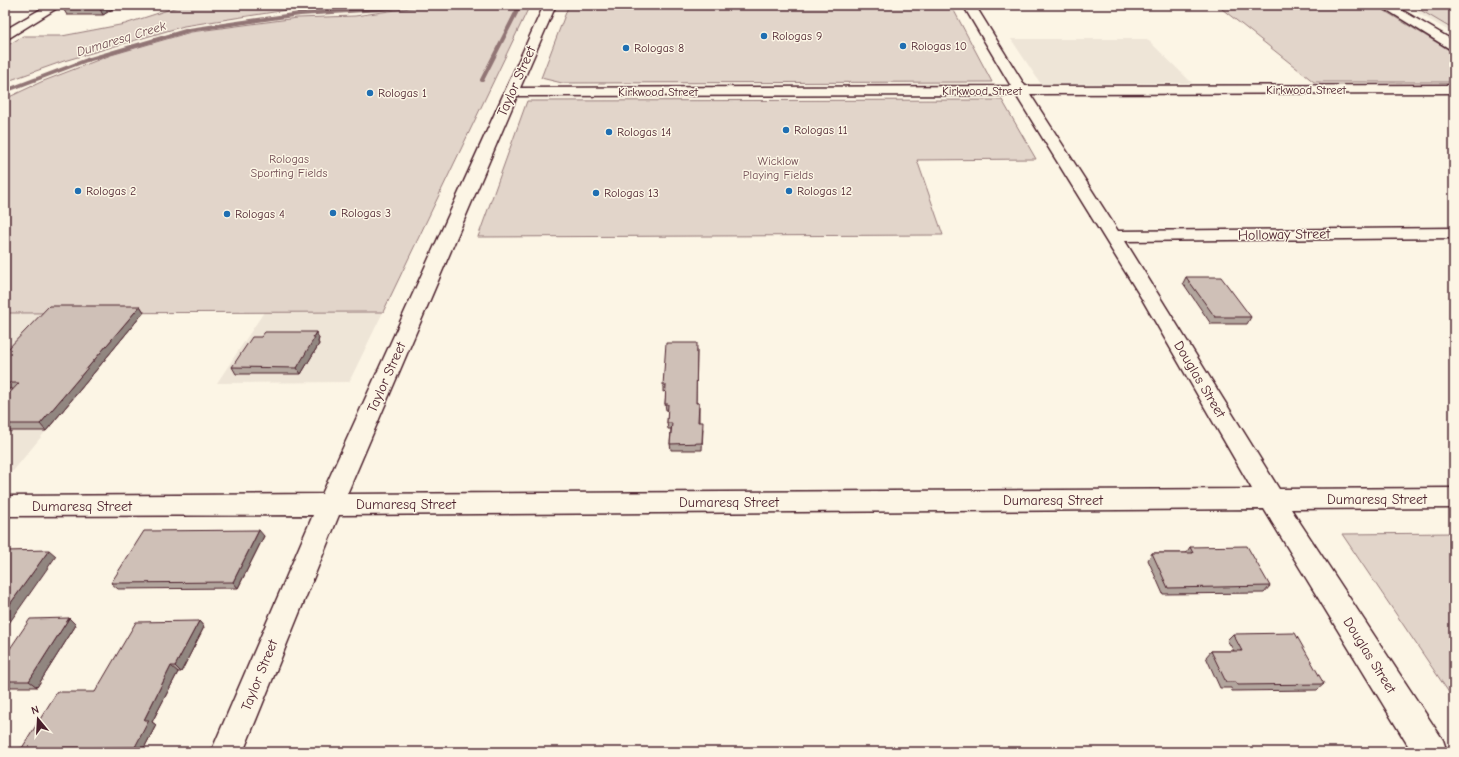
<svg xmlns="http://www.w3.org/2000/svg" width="1459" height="757" viewBox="0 0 1459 757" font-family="'Comic Neue',sans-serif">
<rect width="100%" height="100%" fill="#fcf5e5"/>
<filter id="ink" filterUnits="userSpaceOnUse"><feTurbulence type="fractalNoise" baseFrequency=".025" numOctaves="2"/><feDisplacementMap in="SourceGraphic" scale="8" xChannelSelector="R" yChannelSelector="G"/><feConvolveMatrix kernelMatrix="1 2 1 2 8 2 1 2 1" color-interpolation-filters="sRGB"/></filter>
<g filter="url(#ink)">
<path fill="#eee5d7" d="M 1404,5 L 1454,5 L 1454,34 Z
M 1011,39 L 1147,39 L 1192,83 L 1041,84 Z
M 144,312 L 13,471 L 5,471 L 5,313 Z
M 264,312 L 383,312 L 349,382 L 217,383 Z"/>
<path fill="#e2d5ca" stroke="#967a7a" d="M 183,5 L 368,5 L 306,7 L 184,26 L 64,61 L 5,82 L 5,47 L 23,36 L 62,36 L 125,24 Z
M 530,5 L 383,312 L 5,313 L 5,99 L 41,82 L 111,55 L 191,32 L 297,18 L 355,16 L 410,8 Z
M 595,5 L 951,5 L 992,82 L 562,83 L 541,78 L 568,7 Z
M 1217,5 L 1375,5 L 1454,53 L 1454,82 L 1314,82 Z
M 1412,5 L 1454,5 L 1454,30 Z
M 1002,100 L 1036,159 L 917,160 L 943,235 L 478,237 L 527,101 Z
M 1454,533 L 1454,700 L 1342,534 Z"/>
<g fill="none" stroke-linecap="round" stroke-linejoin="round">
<path stroke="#917474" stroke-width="4" d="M 482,80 L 520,5
M 5,91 L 87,60 L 189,30 L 300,14 L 381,9 L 414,5"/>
<defs>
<path id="minor" d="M 544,5 L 556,5 L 520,88 L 1011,86 L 963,5 L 975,5 L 1025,86 L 1454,85 L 1454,93 L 1030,94 L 1118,231 L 1454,228 L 1454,238 L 1125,241 L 1279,489 L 1454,488 L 1454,508 L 1291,509 L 1443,740 L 1447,752 L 1412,752 L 1264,509 L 339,515 L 243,752 L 211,752 L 313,515 L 5,516 L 5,496 L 322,494 ZM 1016,95 L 1142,299 L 1252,489 L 347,494 L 517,96 Z
M 1379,5 L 1393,5 L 1454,41 L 1454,50 L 1450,49 Z"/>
<path id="major" d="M 48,5 L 62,5 L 9,38 L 5,39 L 5,30 Z"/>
</defs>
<use href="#minor" stroke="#4a1f2b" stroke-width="3"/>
<use href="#major" stroke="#4a1f2b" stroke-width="3"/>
<use href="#minor" fill="#fcf5e5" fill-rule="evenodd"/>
<use href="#major" fill="#fcf5e5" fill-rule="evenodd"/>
</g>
<path fill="#b2a59d" stroke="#4a1f2b" d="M 119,5 L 103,15 L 67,15 L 62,7 Z
M 1186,277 L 1251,317 L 1247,324 L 1211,324 L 1183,283 Z
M 140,306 L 144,312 L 46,431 L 5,431 L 5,398 L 13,389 L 5,389 L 5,352 Z
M 319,338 L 318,342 L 319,344 L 301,374 L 236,374 L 232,367 Z
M 697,349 L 696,403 L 699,403 L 699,422 L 703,429 L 702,450 L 671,450 L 670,444 L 671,429 L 668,429 L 667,423 L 668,410 L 666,410 L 665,404 L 666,391 L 663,392 L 663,385 Z
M 264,536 L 238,588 L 118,589 L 111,583 Z
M 1190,547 L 1270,586 L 1264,593 L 1163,594 L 1148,560 L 1152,553 L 1186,553 Z
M 69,618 L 76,625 L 37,687 L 5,687 L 5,656 Z
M 199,621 L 204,627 L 181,672 L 178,672 L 152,722 L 156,725 L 142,752 L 10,752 L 22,748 L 95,692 Z
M 1233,634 L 1324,684 L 1317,690 L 1232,691 L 1231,688 L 1220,688 L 1206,657 L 1211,651 L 1234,651 L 1227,640 Z"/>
<path fill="#918680" stroke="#4a1f2b" d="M 102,5 L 119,5 L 103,15 L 99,7 Z
M 140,306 L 144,312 L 46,431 L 40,424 Z
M 316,332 L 319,338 L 318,342 L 319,344 L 301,374 L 297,368 Z
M 259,530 L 264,536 L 238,588 L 233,582 Z
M 49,550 L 56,556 L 5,629 L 5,611 Z
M 69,618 L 76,625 L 37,687 L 29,681 Z
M 199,621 L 204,627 L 181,672 L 175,666 Z
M 171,666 L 178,672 L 152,722 L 156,725 L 142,752 L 135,747 L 144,720 Z
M 48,748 L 55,752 L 46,752 Z"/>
<path fill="#cfc0b7" stroke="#4a1f2b" d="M 65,5 L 102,5 L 99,7 L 62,7 Z
M 1186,277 L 1221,277 L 1251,317 L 1215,317 Z
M 49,306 L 140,306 L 40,424 L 5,424 L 5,398 L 19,383 L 5,383 L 5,352 Z
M 265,332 L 316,332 L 313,337 L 315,337 L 297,368 L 232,367 L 252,337 L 261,337 Z
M 666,343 L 697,343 L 696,403 L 699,403 L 698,422 L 703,422 L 702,443 L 670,444 L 672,423 L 667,423 L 668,404 L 665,404 L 666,385 L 663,385 Z
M 259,530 L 233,582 L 111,583 L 144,531 Z
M 1247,546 L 1270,586 L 1168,588 L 1152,553 L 1193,553 L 1190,547 Z
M 49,550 L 5,611 L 5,551 Z
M 69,618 L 29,681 L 5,681 L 5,656 L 30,619 Z
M 199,621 L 175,666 L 171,666 L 144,720 L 149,720 L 135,747 L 48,748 L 46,752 L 10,752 L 12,749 L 22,748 L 57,692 L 95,692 L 136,622 Z
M 1295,633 L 1324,684 L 1238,685 L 1236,682 L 1226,682 L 1211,651 L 1242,651 L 1233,634 Z"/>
</g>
<g fill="#1f6fb2" stroke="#fcf5e5" stroke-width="1.5">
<circle cx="764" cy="36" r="4"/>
<circle cx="903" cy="46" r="4"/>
<circle cx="626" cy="48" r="4"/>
<circle cx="370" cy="93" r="4"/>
<circle cx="786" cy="130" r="4"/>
<circle cx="609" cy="132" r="4"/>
<circle cx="78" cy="191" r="4"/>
<circle cx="789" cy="191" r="4"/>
<circle cx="596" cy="193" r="4"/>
<circle cx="333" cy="213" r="4"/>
<circle cx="227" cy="214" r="4"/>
</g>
<g text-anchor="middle" stroke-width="3" stroke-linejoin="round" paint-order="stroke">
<g font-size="12" fill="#4a1f2b" stroke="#fcf5e5" text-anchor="start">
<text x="772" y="40">Rologas 9</text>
<text x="911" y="50">Rologas 10</text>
<text x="634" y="52">Rologas 8</text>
<text x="378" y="97">Rologas 1</text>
<text x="794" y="134">Rologas 11</text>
<text x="617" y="136">Rologas 14</text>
<text x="86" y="195">Rologas 2</text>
<text x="797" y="195">Rologas 12</text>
<text x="604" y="197">Rologas 13</text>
<text x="341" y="217">Rologas 3</text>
<text x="235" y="218">Rologas 4</text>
</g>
<g font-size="12" fill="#4a1f2b" stroke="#fcf5e5">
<text x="1306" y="94">Kirkwood Street</text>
<text x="982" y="95">Kirkwood Street</text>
<text x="658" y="96">Kirkwood Street</text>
</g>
<g font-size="12" fill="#704c53" stroke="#fcf5e5">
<text x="289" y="163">Rologas<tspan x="289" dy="14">Sporting Fields</tspan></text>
<text x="778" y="165">Wicklow<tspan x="778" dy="14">Playing Fields</tspan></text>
</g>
<g font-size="13" font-style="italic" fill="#6d4950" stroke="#fcf5e5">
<text transform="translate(121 38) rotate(-17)" y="5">Dumaresq Creek</text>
</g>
<g font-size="14" fill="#4a1f2b" stroke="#fcf5e5">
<text transform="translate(516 81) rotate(-66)" y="5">Taylor Street</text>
<text transform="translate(1284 234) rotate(-1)" y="5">Holloway Street</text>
<text transform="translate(386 377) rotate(-66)" y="5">Taylor Street</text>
<text transform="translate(1200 379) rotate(59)" y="5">Douglas Street</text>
<text x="1377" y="504">Dumaresq Street</text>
<text x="1053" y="505">Dumaresq Street</text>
<text x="729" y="507">Dumaresq Street</text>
<text x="406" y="509">Dumaresq Street</text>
<text x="82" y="511">Dumaresq Street</text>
<text transform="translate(1370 655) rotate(58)" y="5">Douglas Street</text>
<text transform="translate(259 675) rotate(-68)" y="5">Taylor Street</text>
</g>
</g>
<rect width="1459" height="757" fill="none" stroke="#fcf5e5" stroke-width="20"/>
<rect x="10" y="10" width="1439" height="737" fill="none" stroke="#4a1f2b" stroke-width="1.5" filter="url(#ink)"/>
<g transform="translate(38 719) rotate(342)" stroke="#fcf5e5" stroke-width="3" paint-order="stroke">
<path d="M0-3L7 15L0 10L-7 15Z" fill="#4a1f2b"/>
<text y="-6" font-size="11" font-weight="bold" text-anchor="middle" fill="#4a1f2b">N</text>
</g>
</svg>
